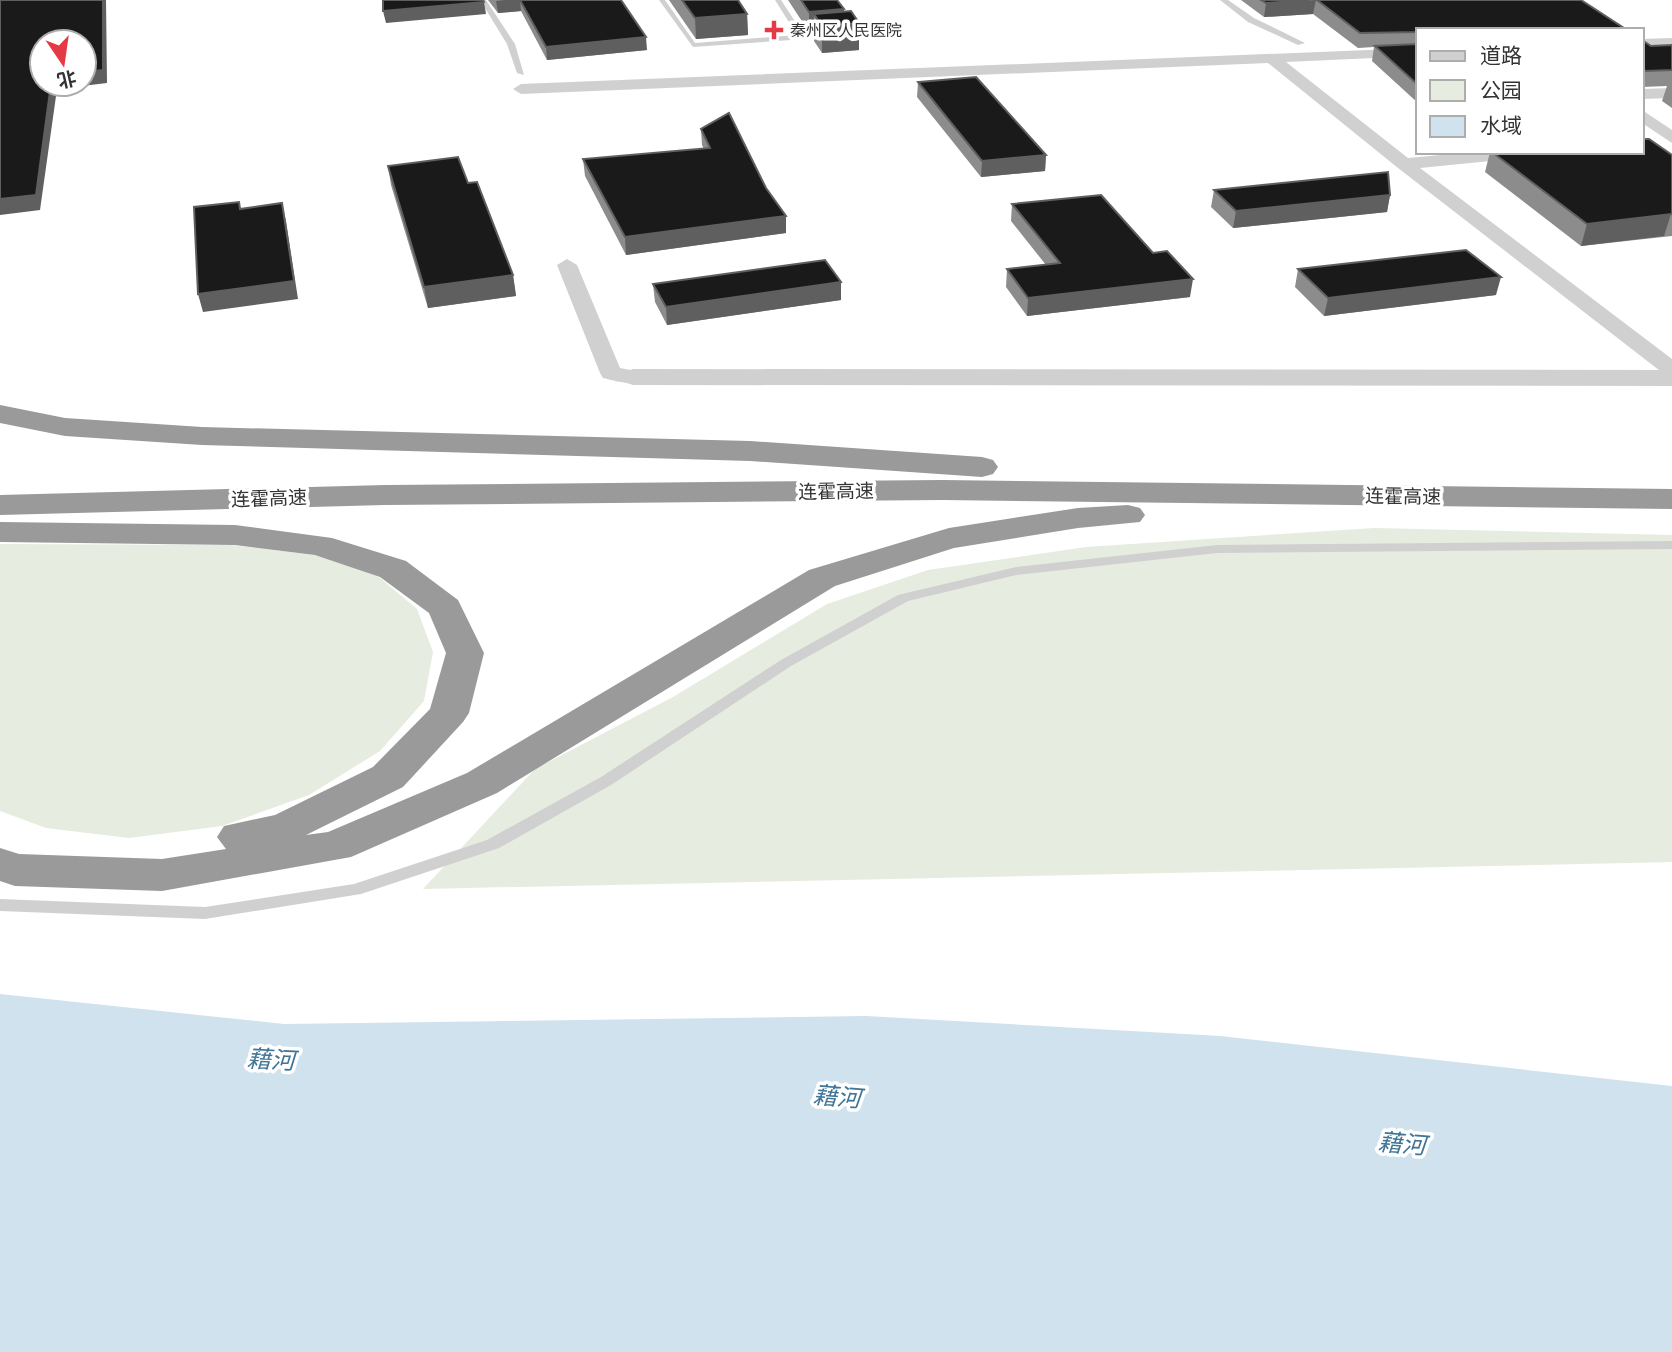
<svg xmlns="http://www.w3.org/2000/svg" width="1672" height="1352" viewBox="0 0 1672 1352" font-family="Overpass,'Noto Sans SC',sans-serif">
<rect width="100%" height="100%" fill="#fff"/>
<path fill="#e6ecdf" d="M 1374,528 L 1672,535 L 1672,862 L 423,889 L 535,769 L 673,697 L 827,604 L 928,570 L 1086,547 Z
M 0,544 L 231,545 L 324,556 L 379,577 L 417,609 L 433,652 L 424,701 L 380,751 L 309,795 L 222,826 L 129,838 L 46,828 L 0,811 Z"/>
<path fill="#cfe2ee" d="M 0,994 L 284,1024 L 866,1016 L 1220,1036 L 1672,1086 L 1672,1352 L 0,1352 Z"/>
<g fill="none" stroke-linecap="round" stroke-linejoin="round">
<path fill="#d0d0d0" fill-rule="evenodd" d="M 480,0 L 486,0 L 515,44 L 524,75 L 517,73 L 507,44 Z
M 659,0 L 665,0 L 695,43 L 797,35 L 775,0 L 781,0 L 804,35 L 834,33 L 838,35 L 834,37 L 693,47 Z
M 1220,0 L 1228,0 L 1254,18 L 1305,43 L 1298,45 L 1248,22 Z
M 1672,541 L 1672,549 L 1217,553 L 1016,575 L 908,601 L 791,666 L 611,785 L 499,848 L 361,894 L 205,919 L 0,911 L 0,899 L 205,907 L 354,884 L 487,840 L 601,777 L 781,660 L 898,595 L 1016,567 L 1217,545 Z"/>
<path fill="#d0d0d0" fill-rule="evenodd" d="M 1672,38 L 1672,46 L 1642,47 L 1642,39 Z
M 1418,48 L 1418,56 L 1286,62 L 1408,158 L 1474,152 L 1540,152 L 1532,157 L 1420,168 L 1672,359 L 1672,375 L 1664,374 L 1398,168 L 1268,63 L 521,94 L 513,89 L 521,84 Z
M 1672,88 L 1672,98 L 1642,99 L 1642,89 Z
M 1642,110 L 1672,130 L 1672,143 L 1642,123 Z
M 567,259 L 577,265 L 620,368 L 641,372 L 644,377 L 641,382 C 629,385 615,381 603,378 L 600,373 L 557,265 Z"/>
<path fill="#d0d0d0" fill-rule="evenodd" d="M 633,369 L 1672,370 L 1672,386 L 633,385 L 624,382 L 620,377 L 624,372 Z"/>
<path fill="#9a9a9a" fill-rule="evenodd" d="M 0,405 L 65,418 L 202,427 L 750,441 L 982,457 L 993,460 L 998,467 L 993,474 L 982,477 L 750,461 L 202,445 L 65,436 L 0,423 Z
M 943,480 L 1672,489 L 1672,509 L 943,500 L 385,505 L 0,515 L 0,495 L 385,485 Z
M 1128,505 L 1140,508 L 1145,515 L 1140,522 L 1078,528 L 954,548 L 835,586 L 497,793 L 351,857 L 162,891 L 15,886 L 0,881 L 0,848 L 19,854 L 162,859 L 226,849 L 217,837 L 224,826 L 275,815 L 373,767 L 430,709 L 446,653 L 429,613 L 380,577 L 315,555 L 235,545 L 0,542 L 0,522 L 235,525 L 332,538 L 406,561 L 458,600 L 484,653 L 469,713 L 463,722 L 403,787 L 306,835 L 328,832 L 467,773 L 809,570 L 949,528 L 1078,508 Z"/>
</g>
<path fill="#8c8c8c" d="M 488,0 L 621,0 L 647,50 L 547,60 L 521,11 L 498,13 Z
M 669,0 L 738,0 L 747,14 L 748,35 L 696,39 Z
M 788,0 L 837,0 L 844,12 L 859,50 L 822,53 L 814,41 L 814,31 L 809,32 Z
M 1241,0 L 1581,0 L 1418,30 L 1418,103 L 1372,61 L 1374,47 L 1358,48 L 1313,14 L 1264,17 Z
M 1642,40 L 1651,46 L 1672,45 L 1672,108 L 1662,101 L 1667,86 L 1642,87 Z
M 918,82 L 1046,155 L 1045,171 L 981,177 L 917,97 Z
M 701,129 L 786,233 L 626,255 L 585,176 L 583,159 L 704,149 L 702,145 Z
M 1490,152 L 1642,152 L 1672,155 L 1672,236 L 1581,246 L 1485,172 Z
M 388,166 L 468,183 L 513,275 L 516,296 L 428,308 L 391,185 Z
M 1214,190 L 1390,195 L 1387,212 L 1233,228 L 1211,207 Z
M 1012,204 L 1153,253 L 1190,297 L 1027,316 L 1006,287 L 1007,269 L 1046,265 L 1011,221 Z
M 1298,269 L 1496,295 L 1324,316 L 1295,287 Z
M 841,282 L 841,300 L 667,325 L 655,302 L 653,284 Z"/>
<path fill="#5f5f5f" d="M 103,0 L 106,0 L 107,83 L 57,89 L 40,210 L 0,215 L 0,199 L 51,84 L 84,84 L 84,72 Z
M 505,0 L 520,0 L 521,11 L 498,13 L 496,1 Z
M 1316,0 L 1313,14 L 1264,17 L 1266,3 Z
M 484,2 L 486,14 L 386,23 L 383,11 Z
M 844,9 L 844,24 L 859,23 L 859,50 L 822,53 L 822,26 L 814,14 L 814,31 L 809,32 L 809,12 Z
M 747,14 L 748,35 L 696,39 L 695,18 Z
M 646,37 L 647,50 L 547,60 L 546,47 Z
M 1046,155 L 1045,171 L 981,177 L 982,161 Z
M 1390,195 L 1387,212 L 1233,228 L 1236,211 Z
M 282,203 L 286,221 L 298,299 L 203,312 L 198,294 Z
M 1671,214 L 1664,236 L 1581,246 L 1587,224 Z
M 786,216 L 786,233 L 626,255 L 625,237 Z
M 513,275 L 516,296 L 428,308 L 424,287 Z
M 1501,277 L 1496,295 L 1324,316 L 1328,298 Z
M 1193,279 L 1190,297 L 1027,316 L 1028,298 Z
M 841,282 L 841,300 L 667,325 L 666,307 Z"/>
<path fill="#1a1a1a" stroke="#5f5f5f" stroke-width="2" d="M 0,0 L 103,0 L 103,70 L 84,72 L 84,42 L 42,42 L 42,84 L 51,84 L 36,195 L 0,199 Z
M 383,0 L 483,0 L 484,2 L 383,11 Z
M 520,0 L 621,0 L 646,37 L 546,47 Z
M 682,0 L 738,0 L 747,14 L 695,18 Z
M 801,0 L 837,0 L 844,9 L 809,12 Z
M 1261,0 L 1309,0 L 1266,3 Z
M 1317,0 L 1581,0 L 1627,30 L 1418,30 L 1418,32 L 1360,33 Z
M 851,11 L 859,23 L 822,26 L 814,14 Z
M 1642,40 L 1651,46 L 1672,45 L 1672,70 L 1646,71 L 1642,69 Z
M 1418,44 L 1418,85 L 1375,46 Z
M 976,77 L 1046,155 L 982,161 L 918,82 Z
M 729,113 L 766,188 L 786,216 L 625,237 L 583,159 L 710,148 L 701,129 Z
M 1642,139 L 1649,139 L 1672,155 L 1672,214 L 1587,224 L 1492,152 L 1642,152 Z
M 458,157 L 468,183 L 477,182 L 513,275 L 424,287 L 388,166 Z
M 1388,172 L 1390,195 L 1236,211 L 1214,190 Z
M 1101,195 L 1153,253 L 1167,251 L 1193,279 L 1028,298 L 1007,269 L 1060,263 L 1012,204 Z
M 239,202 L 240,209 L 282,203 L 294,281 L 198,294 L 194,207 Z
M 1466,250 L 1501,277 L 1328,298 L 1298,269 Z
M 825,260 L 841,282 L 666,307 L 653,284 Z"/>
<path fill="#e63946" stroke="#fff" stroke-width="2.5" d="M770.5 19.5h7v7h7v7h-7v7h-7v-7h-7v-7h7z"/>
<g text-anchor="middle" stroke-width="7" stroke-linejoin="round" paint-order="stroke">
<g font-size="16" fill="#333" stroke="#fff" text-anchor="start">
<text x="790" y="36">秦州区人民医院</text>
</g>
<g font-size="19" fill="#333" stroke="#fff">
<text transform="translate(836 491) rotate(-1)" y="7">连霍高速</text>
<text transform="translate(1403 496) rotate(1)" y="7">连霍高速</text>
<text transform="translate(269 498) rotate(-2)" y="7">连霍高速</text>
</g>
<g font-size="24" font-style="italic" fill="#3f7597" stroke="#fff">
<text transform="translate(271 1060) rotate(3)" y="8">藉河</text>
<text transform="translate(837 1097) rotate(5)" y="8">藉河</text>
<text transform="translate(1402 1144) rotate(5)" y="8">藉河</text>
</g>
</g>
<rect x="1416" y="28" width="228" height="126" fill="#ffffff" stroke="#adadad" stroke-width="2"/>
<rect x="1430" y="51" width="35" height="10" fill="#d0d0d0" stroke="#adadad" stroke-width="2"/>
<text x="1480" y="63" font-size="21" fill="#333333">道路</text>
<rect x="1430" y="80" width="35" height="21" fill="#e6ecdf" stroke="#adadad" stroke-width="2"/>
<text x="1480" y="98" font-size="21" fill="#333333">公园</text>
<rect x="1430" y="116" width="35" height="21" fill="#cfe2ee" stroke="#adadad" stroke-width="2"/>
<text x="1480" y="133" font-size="21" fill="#333333">水域</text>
<g transform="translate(63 63) rotate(167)"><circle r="33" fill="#ffffff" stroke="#adadad" stroke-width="2"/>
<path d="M0-5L12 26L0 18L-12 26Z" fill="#e63946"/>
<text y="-10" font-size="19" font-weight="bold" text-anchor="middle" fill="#333333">北</text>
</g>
</svg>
